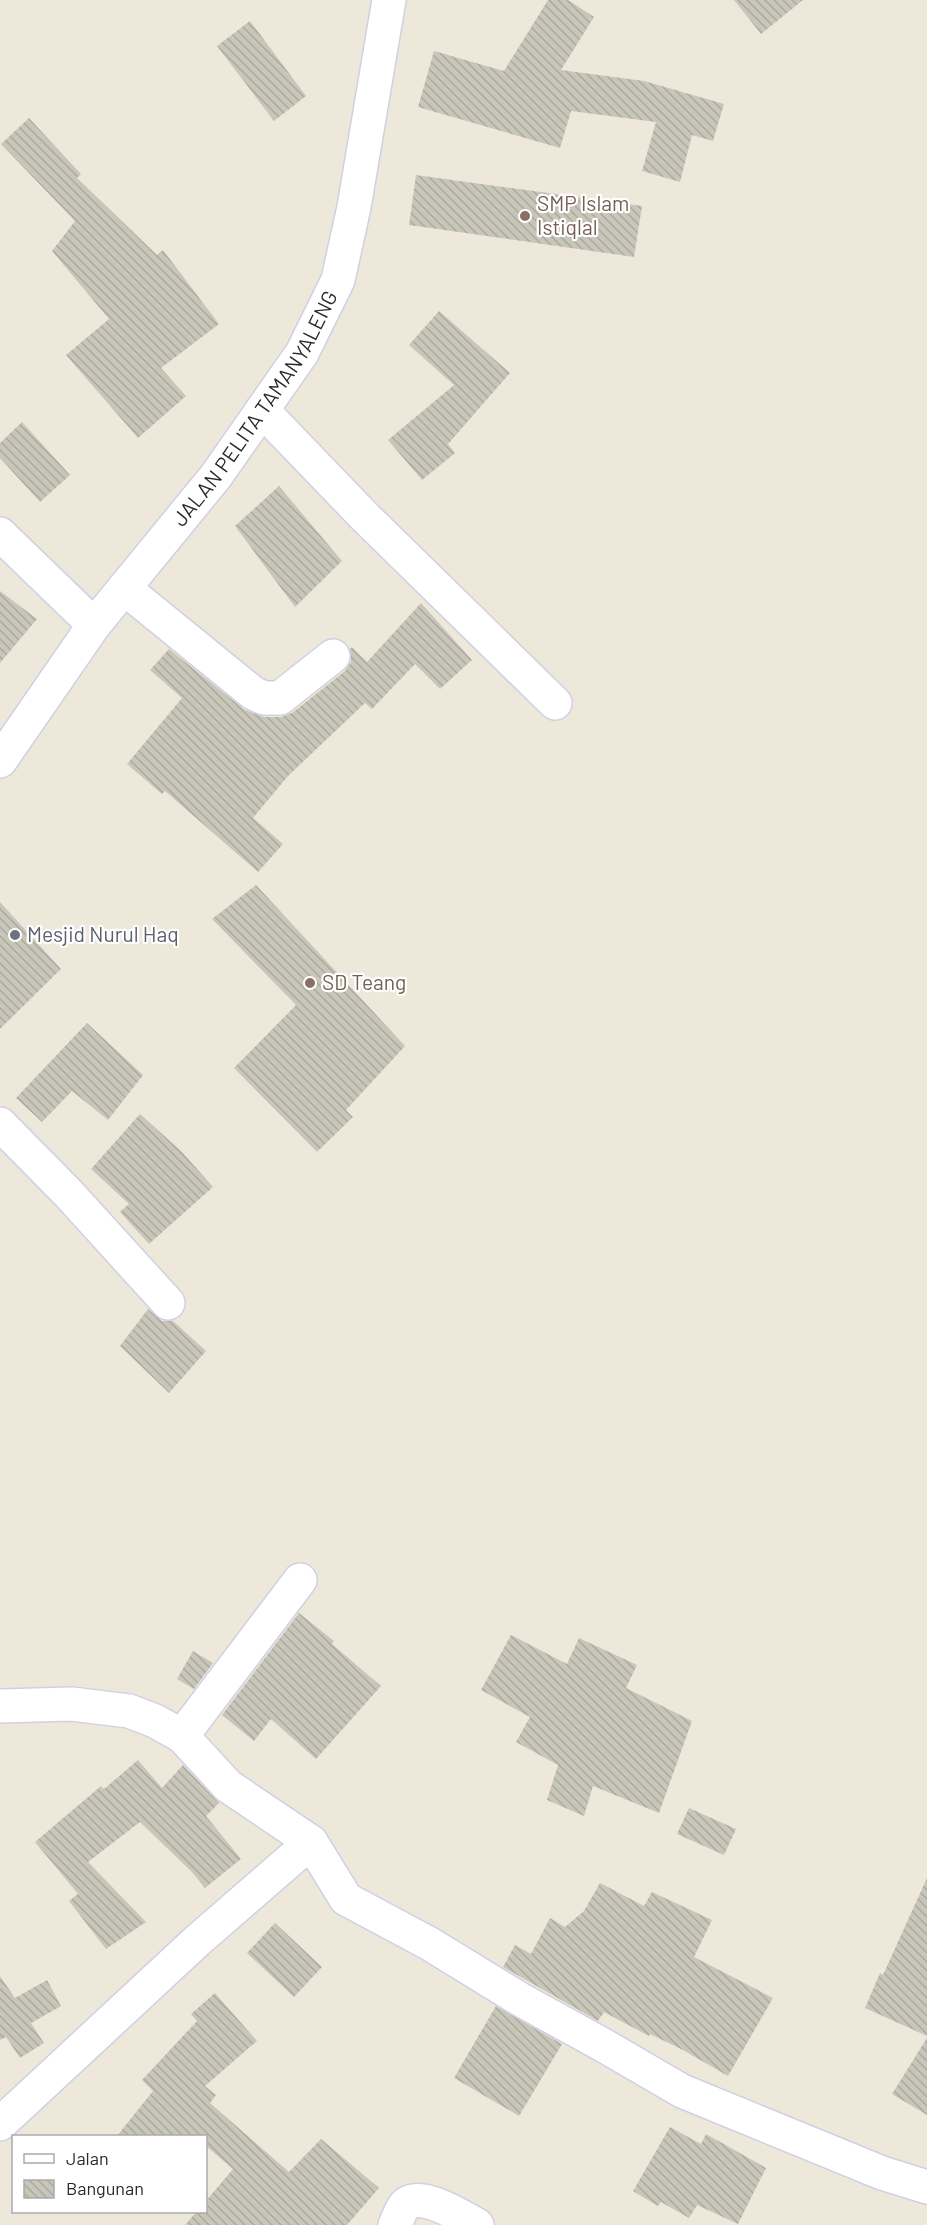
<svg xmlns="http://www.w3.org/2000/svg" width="927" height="2225" viewBox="0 0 927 2225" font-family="Barlow,sans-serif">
<defs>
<pattern id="building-back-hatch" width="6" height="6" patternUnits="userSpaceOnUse" patternTransform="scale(1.5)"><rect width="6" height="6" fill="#c8c6b9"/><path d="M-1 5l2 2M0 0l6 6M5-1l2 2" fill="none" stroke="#acaa9f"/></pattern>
</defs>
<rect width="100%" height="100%" fill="#ede8da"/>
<path fill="url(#building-back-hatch)" d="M 548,0 L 568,0 L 594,17 L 561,70 L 644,81 L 724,104 L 713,141 L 692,135 L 680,182 L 642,171 L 656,122 L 571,111 L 560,148 L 418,107 L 434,51 L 504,71 Z
M 734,0 L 803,0 L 761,34 Z
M 250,21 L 306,96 L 274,121 L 217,46 Z
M 29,118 L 81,174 L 77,178 L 157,255 L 163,250 L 219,324 L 161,368 L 186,396 L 138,438 L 66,355 L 109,319 L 52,251 L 75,221 L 1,144 Z
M 416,175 L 642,206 L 634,257 L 409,225 Z
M 439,311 L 510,373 L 448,444 L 455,453 L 422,480 L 388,440 L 454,385 L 409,345 Z
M 22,422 L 70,475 L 40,502 L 0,458 L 0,443 Z
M 279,486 L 342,561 L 295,607 L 235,526 Z
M 0,591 L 37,619 L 0,663 Z
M 421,603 L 472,660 L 440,689 L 415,664 L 372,709 L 365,703 L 288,776 L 253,818 L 283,844 L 258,872 L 165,791 L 162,794 L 127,764 L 182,698 L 150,670 L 169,649 L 245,710 L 264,717 L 281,717 L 292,713 L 345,671 L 351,662 L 350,649 L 352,647 L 367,662 Z
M 256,885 L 405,1046 L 346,1110 L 353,1117 L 317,1152 L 234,1068 L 296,1005 L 212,919 Z
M 0,902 L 61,969 L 0,1029 Z
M 87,1023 L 143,1075 L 108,1120 L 72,1091 L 42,1122 L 16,1098 Z
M 140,1114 L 182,1152 L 213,1187 L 149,1244 L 120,1212 L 129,1204 L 91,1169 Z
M 148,1309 L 162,1321 L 173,1321 L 206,1351 L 169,1393 L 120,1346 Z
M 299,1613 L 334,1641 L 332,1644 L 381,1686 L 316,1759 L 271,1719 L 254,1741 L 222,1715 Z
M 511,1635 L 567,1664 L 579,1638 L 637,1665 L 626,1688 L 692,1721 L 659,1813 L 593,1786 L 584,1816 L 547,1800 L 558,1765 L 516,1742 L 530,1717 L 481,1690 Z
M 193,1651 L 213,1663 L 194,1689 L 177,1679 Z
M 138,1760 L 162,1788 L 183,1765 L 219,1803 L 206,1816 L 241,1859 L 205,1888 L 192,1872 L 140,1822 L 88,1862 L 146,1922 L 106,1949 L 69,1901 L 78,1894 L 35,1842 L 101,1786 L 104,1789 Z
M 689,1808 L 736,1829 L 724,1855 L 677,1834 Z
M 927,1878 L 927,2036 L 865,2008 L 880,1973 L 883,1975 Z
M 600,1883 L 644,1906 L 652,1892 L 712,1920 L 694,1957 L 773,1998 L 728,2076 L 683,2050 L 650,2034 L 649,2036 L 604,2012 L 598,2021 L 503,1967 L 515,1945 L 531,1954 L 550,1918 L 565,1927 L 584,1911 Z
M 275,1923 L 322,1967 L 294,1997 L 247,1953 Z
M 0,1976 L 15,1998 L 47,1980 L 61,2006 L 31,2023 L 44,2043 L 20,2058 L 6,2037 L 0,2040 Z
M 215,1993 L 257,2041 L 205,2086 L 216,2095 L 210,2103 L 289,2172 L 321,2139 L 379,2188 L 347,2225 L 185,2225 L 197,2211 L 206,2211 L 206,2201 L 233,2169 L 206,2146 L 206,2136 L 117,2136 L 153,2091 L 142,2080 L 197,2021 L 191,2014 Z
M 496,2006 L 562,2044 L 519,2116 L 454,2078 Z
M 927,2038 L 927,2115 L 892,2094 Z
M 670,2127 L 701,2144 L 706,2134 L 766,2168 L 738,2224 L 697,2205 L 689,2218 L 661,2202 L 658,2206 L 633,2191 Z"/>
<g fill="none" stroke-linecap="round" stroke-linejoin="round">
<defs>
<g id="minor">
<path d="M 262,410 L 364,516 L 555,703"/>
<path d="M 0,534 L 94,625"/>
<path d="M 124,588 L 253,693 L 264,698 L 280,698 L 333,656"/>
<path id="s1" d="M 0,761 L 94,625 L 216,476 L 302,353 L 338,280 L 354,207 L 389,0"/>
<path d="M 0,1124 L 68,1193 L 168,1303"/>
<path d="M 0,1706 L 72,1704 L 129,1711 L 155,1721 L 182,1736 L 228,1786 L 311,1842 L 346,1899 L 430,1944 L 523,2001 L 603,2045 L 682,2091 L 882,2173 L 927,2187"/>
<path d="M 182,1736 L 300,1580"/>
<path d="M 0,2124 L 197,1941 L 311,1842"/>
<path d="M 395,2225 C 398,2219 401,2208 406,2204 C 422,2191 462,2217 477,2225"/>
</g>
</defs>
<use href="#minor" stroke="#cfd0e4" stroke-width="36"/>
<use href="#minor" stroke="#fff" stroke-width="33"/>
</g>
<g fill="#8d6e63" stroke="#fff" stroke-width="2">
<circle cx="525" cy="216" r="6"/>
<circle cx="310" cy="983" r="6"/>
</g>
<circle fill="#6b7280" stroke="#fff" stroke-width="2" cx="15" cy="935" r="6"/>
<g text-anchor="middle" stroke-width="4.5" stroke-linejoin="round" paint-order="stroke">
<g font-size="21" fill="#785e54" stroke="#fff" text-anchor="start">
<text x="537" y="211">SMP Islam<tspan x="537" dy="24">Istiqlal</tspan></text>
<text x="322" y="990">SD Teang</text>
</g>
<g font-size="21" fill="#2a2a2a" stroke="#fff">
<text dy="7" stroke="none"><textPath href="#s1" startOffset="436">JALAN PELITA TAMANYALENG</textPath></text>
</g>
<g font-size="21" fill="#5b616d" stroke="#fff" text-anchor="start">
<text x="27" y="942">Mesjid Nurul Haq</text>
</g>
</g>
<rect x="12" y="2135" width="195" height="78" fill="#ffffff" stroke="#aaaaaa" stroke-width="1.5"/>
<rect x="24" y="2154" width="30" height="9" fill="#ffffff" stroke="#aaaaaa" stroke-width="1.5"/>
<text x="66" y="2165" font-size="18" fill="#2a2a2a">Jalan</text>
<rect x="24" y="2180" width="30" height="18" fill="url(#building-back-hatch)" stroke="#aaaaaa" stroke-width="1.5"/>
<text x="66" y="2195" font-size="18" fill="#2a2a2a">Bangunan</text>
</svg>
